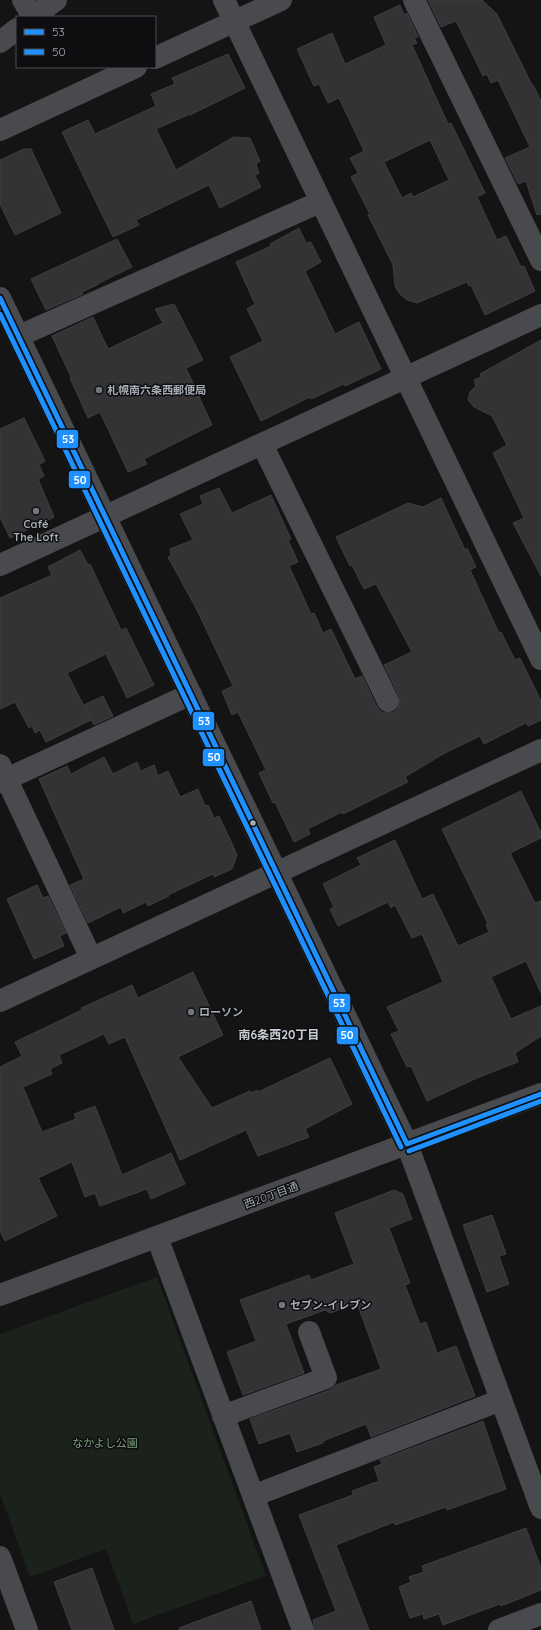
<svg xmlns="http://www.w3.org/2000/svg" width="541" height="1630" viewBox="0 0 541 1630" font-family="Quicksand,'Noto Sans JP',sans-serif">
<rect width="100%" height="100%" fill="#141414"/>
<path fill="#1b211b" d="M 157,1277 L 266,1576 L 133,1624 L 106,1549 L 30,1577 L 0,1494 L 0,1334 Z"/>
<path fill="#333335" stroke="#3c3e40" fill-rule="evenodd" d="M 428,0 L 482,0 L 497,14 L 532,85 L 533,85 L 541,101 L 541,214 L 537,215 L 526,181 L 518,184 L 505,158 L 530,147 L 498,80 L 491,83 L 487,74 L 483,76 L 456,21 L 441,27 Z
M 400,5 L 404,15 L 407,13 L 418,37 L 414,38 L 417,43 L 412,45 L 448,124 L 451,123 L 485,193 L 477,197 L 497,240 L 506,236 L 521,267 L 524,266 L 535,291 L 485,315 L 471,285 L 469,286 L 467,282 L 417,303 L 407,300 L 399,293 L 395,286 L 393,265 L 368,215 L 370,214 L 351,177 L 358,173 L 350,158 L 364,151 L 339,98 L 328,103 L 319,84 L 314,86 L 297,49 L 332,33 L 345,64 L 386,45 L 374,17 ZM 430,140 L 449,180 L 413,197 L 411,193 L 402,198 L 384,162 Z
M 228,54 L 245,88 L 190,115 L 190,114 L 156,129 L 176,170 L 234,137 L 250,138 L 260,161 L 256,164 L 259,173 L 255,176 L 261,187 L 220,208 L 209,185 L 136,220 L 139,225 L 113,237 L 62,132 L 88,120 L 95,134 L 156,106 L 151,94 L 175,84 L 172,78 Z
M 24,149 L 31,149 L 61,213 L 15,235 L 0,204 L 0,160 Z
M 299,228 L 306,243 L 311,242 L 321,262 L 305,271 L 335,334 L 359,322 L 381,369 L 345,386 L 344,384 L 311,399 L 310,397 L 261,421 L 230,357 L 263,341 L 247,309 L 255,304 L 236,262 L 271,246 L 270,244 Z
M 117,239 L 132,267 L 97,284 L 97,285 L 82,292 L 83,294 L 46,310 L 31,279 Z
M 174,304 L 203,360 L 186,368 L 212,425 L 144,459 L 147,464 L 128,472 L 100,412 L 88,418 L 70,378 L 71,377 L 52,336 L 93,317 L 108,349 L 163,323 L 155,309 Z
M 541,340 L 541,576 L 513,523 L 524,518 L 493,453 L 507,445 L 492,416 L 474,407 L 468,400 L 470,392 L 476,386 L 474,380 L 481,377 L 480,374 Z
M 24,418 L 45,461 L 39,465 L 44,476 L 38,479 L 54,517 L 10,538 L 0,517 L 0,429 Z
M 219,488 L 232,513 L 271,495 L 291,539 L 288,540 L 298,562 L 289,566 L 311,614 L 314,613 L 323,633 L 331,629 L 355,679 L 362,676 L 377,707 L 381,712 L 388,713 L 394,712 L 398,708 L 400,701 L 399,696 L 384,665 L 412,652 L 376,584 L 364,589 L 352,565 L 350,566 L 336,537 L 408,503 L 423,507 L 441,498 L 465,550 L 467,548 L 476,567 L 470,570 L 499,633 L 501,632 L 515,660 L 520,658 L 541,701 L 541,720 L 528,726 L 526,723 L 484,744 L 480,736 L 443,754 L 405,777 L 408,782 L 343,814 L 342,812 L 308,829 L 310,834 L 294,842 L 275,802 L 273,803 L 259,773 L 266,770 L 238,712 L 232,715 L 222,691 L 233,686 L 197,610 L 168,557 L 171,556 L 170,549 L 193,540 L 180,514 L 203,504 L 200,496 Z
M 80,550 L 88,565 L 90,564 L 121,630 L 126,628 L 154,685 L 127,698 L 106,654 L 67,673 L 91,720 L 46,742 L 40,730 L 35,733 L 32,726 L 29,728 L 15,702 L 0,709 L 0,598 L 52,575 L 48,567 Z
M 103,696 L 113,716 L 94,725 L 84,705 Z
M 104,757 L 113,774 L 137,762 L 141,771 L 154,765 L 158,776 L 168,771 L 180,797 L 198,789 L 205,806 L 208,805 L 214,818 L 219,816 L 234,848 L 237,855 L 232,869 L 214,877 L 213,874 L 168,895 L 169,896 L 148,906 L 146,902 L 123,913 L 121,907 L 88,923 L 70,885 L 84,879 L 39,779 L 67,766 L 71,774 Z
M 521,791 L 541,833 L 541,838 L 510,853 L 535,903 L 541,901 L 541,993 L 526,961 L 491,977 L 511,1019 L 541,1006 L 541,1036 L 515,1053 L 518,1062 L 477,1078 L 427,1101 L 411,1066 L 407,1067 L 391,1034 L 399,1031 L 387,1007 L 443,982 L 422,934 L 412,938 L 395,905 L 391,908 L 388,902 L 338,926 L 330,909 L 334,907 L 323,884 L 361,865 L 357,858 L 395,840 L 422,899 L 433,894 L 458,946 L 489,932 L 486,925 L 488,924 L 442,829 Z
M 37,885 L 43,898 L 48,896 L 66,933 L 60,936 L 64,946 L 34,959 L 7,899 Z
M 193,972 L 223,1035 L 178,1057 L 212,1108 L 250,1091 L 251,1093 L 257,1090 L 258,1092 L 330,1058 L 352,1104 L 305,1129 L 309,1137 L 258,1156 L 246,1130 L 180,1160 L 125,1037 L 109,1044 L 104,1034 L 59,1055 L 62,1063 L 50,1069 L 52,1074 L 23,1087 L 42,1132 L 76,1119 L 74,1114 L 95,1106 L 122,1175 L 171,1153 L 185,1184 L 151,1199 L 147,1189 L 100,1206 L 95,1193 L 85,1197 L 72,1162 L 38,1178 L 57,1216 L 5,1241 L 0,1231 L 0,1067 L 22,1056 L 15,1042 L 82,1010 L 81,1008 L 132,985 L 138,998 Z
M 394,1190 L 403,1194 L 412,1219 L 389,1228 L 410,1283 L 405,1285 L 420,1324 L 426,1322 L 437,1353 L 456,1346 L 475,1396 L 371,1437 L 366,1424 L 323,1441 L 323,1443 L 297,1452 L 290,1433 L 259,1444 L 250,1419 L 330,1390 L 336,1385 L 381,1369 L 357,1303 L 330,1313 L 325,1310 L 286,1324 L 304,1373 L 243,1395 L 227,1352 L 256,1341 L 240,1300 L 309,1275 L 311,1280 L 354,1264 L 335,1213 Z
M 492,1215 L 506,1254 L 499,1256 L 509,1284 L 487,1292 L 463,1225 Z
M 483,1421 L 506,1489 L 447,1510 L 446,1507 L 395,1525 L 394,1522 L 336,1545 L 369,1630 L 315,1630 L 313,1620 L 336,1611 L 299,1515 L 353,1495 L 352,1491 L 379,1481 L 374,1467 L 382,1464 L 380,1460 Z
M 526,1528 L 541,1568 L 541,1590 L 501,1606 L 500,1604 L 443,1625 L 439,1614 L 424,1619 L 423,1614 L 410,1618 L 399,1587 L 411,1582 L 409,1577 L 424,1572 L 422,1566 Z
M 92,1568 L 114,1630 L 72,1630 L 54,1582 Z
M 251,1601 L 261,1630 L 179,1630 L 179,1628 Z"/>
<g fill="none" stroke-linecap="round" stroke-linejoin="round">
<path stroke="#484a4d" stroke-width="22" d="M 23,0 L 33,17
M 224,0 L 541,659
M 414,0 L 541,260
M 33,17 L 56,0
M 0,42 L 17,29
M 155,58 L 281,0
M 0,130 L 136,67
M 0,298 L 407,1144 L 541,1508
M 19,336 L 320,202
M 262,444 L 388,701
M 0,565 L 541,315
M 0,765 L 91,958
M 0,782 L 191,694
M 0,1001 L 541,750
M 157,1237 L 303,1630
M 0,1295 L 541,1094
M 223,1416 L 326,1378 L 309,1332
M 253,1496 L 501,1400
M 0,1557 L 27,1630
M 499,1630 L 541,1614"/>
<defs>
<path id="bus-1" d="M 0,298 L 407,1144
M 407,1144 L 541,1094"/>
<path id="bus-2" d="M 0,314 L 401,1147
M 409,1151 L 541,1101"/>
</defs>
<use href="#bus-1" stroke="#0e0e10" stroke-width="8"/>
<use href="#bus-2" stroke="#0e0e10" stroke-width="8"/>
<use href="#bus-1" stroke="#1e90ff" stroke-width="5"/>
<use href="#bus-2" stroke="#1e90ff" stroke-width="5"/>
</g>
<g fill="#72777d" stroke="#0e0e10" stroke-width="1.5">
<circle cx="99" cy="390" r="4"/>
<circle cx="36" cy="511" r="4"/>
<circle cx="191" cy="1012" r="4"/>
<circle cx="282" cy="1305" r="4"/>
</g>
<circle fill="#a5acb5" stroke="#0e0e10" stroke-width="1.5" cx="253" cy="823" r="3.5"/>
<g text-anchor="middle" stroke-width="3" stroke-linejoin="round" paint-order="stroke">
<g font-size="11" font-weight="bold" fill="#a5acb5" stroke="#0e0e10" text-anchor="start">
<text x="107" y="394">札幌南六条西郵便局</text>
<text x="36" y="528" text-anchor="middle">Café<tspan x="36" dy="13">The Loft</tspan></text>
<text x="199" y="1016">ローソン</text>
<text x="290" y="1309">セブン-イレブン</text>
</g>
<g font-size="11" fill="#a5acb5" stroke="#0e0e10">
<text transform="translate(271 1195) rotate(-20)" y="4">西20丁目通</text>
</g>
<g font-size="11" fill="#7e9f7d" stroke="#0e0e10">
<text x="105" y="1447">なかよし公園</text>
</g>
<g font-size="12" font-weight="bold" fill="#c6cad1" stroke="#0e0e10">
<text x="279" y="1039">南6条西20丁目</text>
</g>
</g>
<g stroke="#0e0e10" stroke-width="1.5">
<rect x="56" y="429" width="23" height="20" rx="4" fill="#1e90ff"/>
<rect x="68" y="470" width="23" height="19" rx="4" fill="#1e90ff"/>
<rect x="192" y="711" width="23" height="20" rx="4" fill="#1e90ff"/>
<rect x="202" y="748" width="23" height="19" rx="4" fill="#1e90ff"/>
<rect x="328" y="993" width="23" height="20" rx="4" fill="#1e90ff"/>
<rect x="336" y="1026" width="23" height="19" rx="4" fill="#1e90ff"/>
</g>
<g font-size="11" text-anchor="middle" font-weight="bold" fill="#fff">
<text x="68" y="443">53</text>
<text x="80" y="484">50</text>
<text x="204" y="725">53</text>
<text x="214" y="761">50</text>
<text x="339" y="1007">53</text>
<text x="347" y="1039">50</text>
</g>
<rect x="16" y="16" width="140" height="52" fill="#0e0e10" stroke="#4a4d52"/>
<rect x="24" y="29" width="20" height="6" fill="#1e90ff" stroke="#4a4d52"/>
<text x="52" y="36" font-size="12" fill="#a5acb5">53</text>
<rect x="24" y="49" width="20" height="6" fill="#1e90ff" stroke="#4a4d52"/>
<text x="52" y="56" font-size="12" fill="#a5acb5">50</text>
</svg>
